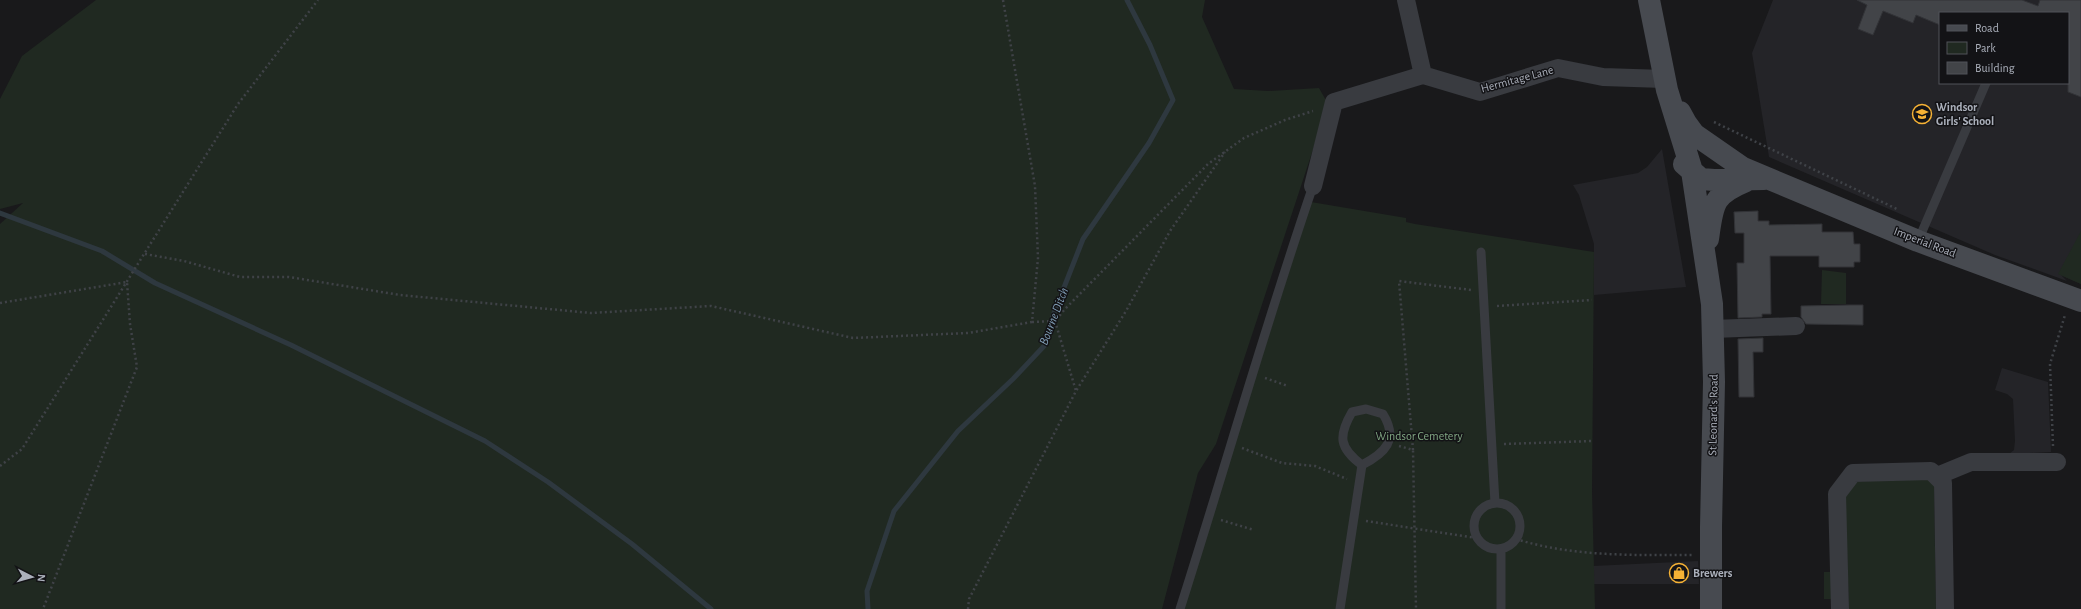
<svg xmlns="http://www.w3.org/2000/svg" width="2081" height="609" viewBox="0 0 2081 609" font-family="'Alegreya Sans',sans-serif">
<rect width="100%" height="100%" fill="#19191b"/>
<path fill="#242428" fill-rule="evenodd" d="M 1773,0 L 2081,0 L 2081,284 L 2061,275 L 2067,281 L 1995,255 L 1769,157 L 1752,53 ZM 1940,13 L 2068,13 L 2068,83 L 1940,83 Z
M 1662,149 L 1686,287 L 1594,295 L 1594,244 L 1579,195 L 1573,185 L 1638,173 L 1647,167 Z
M 2002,368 L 2048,382 L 2051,452 L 2009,454 L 2014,450 L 2015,441 L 2013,399 L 2007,394 L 1995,390 Z
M 1698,561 L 1699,584 L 1594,584 L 1593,566 Z"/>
<path fill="#202921" d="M 96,0 L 1205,0 L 1202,17 L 1234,89 L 1268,91 L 1319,88 L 1328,104 L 1216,444 L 1198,473 L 1162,609 L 0,609 L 0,224 L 23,203 L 0,209 L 0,99 L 22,56 Z
M 1311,202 L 1406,218 L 1406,222 L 1415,224 L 1594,252 L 1592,491 L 1595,609 L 1182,609 Z
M 2081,231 L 2081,284 L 2058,274 Z
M 1822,270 L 1846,273 L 1846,304 L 1821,304 Z
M 1928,478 L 1934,486 L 1936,609 L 1849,609 L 1845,495 L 1850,482 Z
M 1824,572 L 1834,572 L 1835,599 L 1824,599 Z"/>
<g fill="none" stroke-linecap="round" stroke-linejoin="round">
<path stroke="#2e383f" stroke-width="5" d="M 0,213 L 102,251 L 155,283 L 291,345 L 485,441 L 548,482 L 632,544 L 711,609
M 868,609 L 867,591 L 894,511 L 958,431 L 1013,379 L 1045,345 L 1054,313 L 1083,239 L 1149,143 L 1173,100 L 1150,45 L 1127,0"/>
</g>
<path fill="#424448" stroke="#323337" d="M 1857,0 L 2022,0 L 2038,6 L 2040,0 L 2081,0 L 2081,97 L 2068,92 L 2068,13 L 1940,13 L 1940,25 L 1916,15 L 1913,23 L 1883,11 L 1873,35 L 1858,29 L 1867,5 Z
M 1758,211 L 1758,221 L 1769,221 L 1769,225 L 1822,224 L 1822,232 L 1853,232 L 1854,244 L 1860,244 L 1860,262 L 1854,262 L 1854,267 L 1819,267 L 1819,256 L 1770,256 L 1771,314 L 1762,314 L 1762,317 L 1738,318 L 1737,263 L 1744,263 L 1744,233 L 1735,233 L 1734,212 Z
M 1849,305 L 1863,305 L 1863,325 L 1806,324 L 1801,317 L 1801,306 Z
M 1763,338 L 1763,352 L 1753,352 L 1754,397 L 1739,397 L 1738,339 Z"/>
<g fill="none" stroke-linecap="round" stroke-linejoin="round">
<path stroke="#3f4247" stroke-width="2.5" stroke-dasharray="2 3" stroke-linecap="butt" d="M 1714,122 L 1899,210
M 145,254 L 184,261 L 240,277 L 289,277 L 400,295 L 591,313 L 711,306 L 853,338 L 968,333 L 1032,322 L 1038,258 L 1035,186 L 1003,0
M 0,303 L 127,282 L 130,324 L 137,367 L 43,609
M 1497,306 L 1592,300
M 1055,321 L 1076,391
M 1032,322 L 1055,321 L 1065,309 L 1208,164 L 1244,138 L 1285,120 L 1313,111
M 1265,378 L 1288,386
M 1504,444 L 1592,441
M 1399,446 L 1413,450 L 1416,609
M 2053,446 L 2050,364 L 2065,315
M 1242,448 L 1282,463 L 1315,466 L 1347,479
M 1413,450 L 1399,281 L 1471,290
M 0,466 L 22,449 L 238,104 L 318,0
M 1221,520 L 1254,530
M 1366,521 L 1476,538
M 1516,539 C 1573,557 1634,555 1692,555
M 968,609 L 969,599 L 1076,391 L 1126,311 L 1170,231 L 1225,152"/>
<path stroke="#393b40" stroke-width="9" d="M 1918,241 L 1986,83
M 1481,252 L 1495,503
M 1366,409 L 1383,414 C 1399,440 1385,453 1362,465 C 1339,448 1338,436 1352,412 Z
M1474 526a23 23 0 1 1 46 0a23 23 0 1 1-46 0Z
M 1501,550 L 1501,609
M 1180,609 C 1225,468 1265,326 1313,186
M 1340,609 L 1362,465"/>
<path stroke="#393b40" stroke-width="18" d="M 1406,0 L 1423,75 L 1480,92 L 1558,68 L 1603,77 L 1664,79
M 1313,186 L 1334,102 L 1423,75
M 1713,329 L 1796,326
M 1937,476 L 1971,462 L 2057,462
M 1840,609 L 1837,494 L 1853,473 L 1931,471 L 1943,483 L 1945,609"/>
<path stroke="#474a50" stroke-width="22" d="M 1649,0 L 1667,90 L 1692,171 L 1712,304 L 1714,382 L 1711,527 L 1711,609
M 1680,112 L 1686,123 L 1694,134 L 1743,168 L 1918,241 L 2081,301
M 1684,164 L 1701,179 L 1714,180 L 1764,179
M 1708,239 C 1713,204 1712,195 1746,181"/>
</g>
<defs>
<symbol id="school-ring" viewBox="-11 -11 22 22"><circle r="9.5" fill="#131316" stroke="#f6b235" stroke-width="1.5"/><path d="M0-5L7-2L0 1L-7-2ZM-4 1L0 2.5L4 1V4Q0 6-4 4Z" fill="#f6b235"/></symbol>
<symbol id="shop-ring" viewBox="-11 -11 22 22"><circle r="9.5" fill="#131316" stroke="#f6b235" stroke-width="1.5"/><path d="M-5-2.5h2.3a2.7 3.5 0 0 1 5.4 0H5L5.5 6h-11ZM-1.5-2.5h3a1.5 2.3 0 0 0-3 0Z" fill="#f6b235"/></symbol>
</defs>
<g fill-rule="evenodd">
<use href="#school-ring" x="1911" y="103" width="22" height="22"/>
<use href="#shop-ring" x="1668" y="562" width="22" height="22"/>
</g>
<g text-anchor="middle" stroke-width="3" stroke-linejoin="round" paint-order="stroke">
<g font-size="12" fill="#abb0bb" stroke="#131316">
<text transform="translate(1517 79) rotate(-15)" y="4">Hermitage Lane</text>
<text transform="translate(1925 242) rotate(21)" y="4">Imperial Road</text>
<text transform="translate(1713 415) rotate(-89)" y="4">St Leonard's Road</text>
</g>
<g font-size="12" font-weight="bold" fill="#abb0bb" stroke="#131316" text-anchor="start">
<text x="1936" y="111">Windsor<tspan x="1936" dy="14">Girls' School</tspan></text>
<text x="1693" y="577">Brewers</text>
</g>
<g font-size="12" fill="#81a683" stroke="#131316">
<text x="1419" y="440">Windsor Cemetery</text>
</g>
<g font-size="13" font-style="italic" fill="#819eb6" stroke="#131316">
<text transform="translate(1053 316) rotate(-69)" y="5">Bourne Ditch</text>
</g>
</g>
<rect x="1939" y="12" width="130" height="72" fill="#131316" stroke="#505258"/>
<rect x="1947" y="25" width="20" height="6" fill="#474a50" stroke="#505258"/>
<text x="1975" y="32" font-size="12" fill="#abb0bb">Road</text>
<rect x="1947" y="42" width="20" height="12" fill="#202921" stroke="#505258"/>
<text x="1975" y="52" font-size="12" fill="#abb0bb">Park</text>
<rect x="1947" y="62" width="20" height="12" fill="#424448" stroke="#505258"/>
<text x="1975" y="72" font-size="12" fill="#abb0bb">Building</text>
<g transform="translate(32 577) rotate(96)" stroke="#131316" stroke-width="3" paint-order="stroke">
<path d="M0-3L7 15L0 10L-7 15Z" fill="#abb0bb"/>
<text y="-6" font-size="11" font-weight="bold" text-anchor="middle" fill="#abb0bb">N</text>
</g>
</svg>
